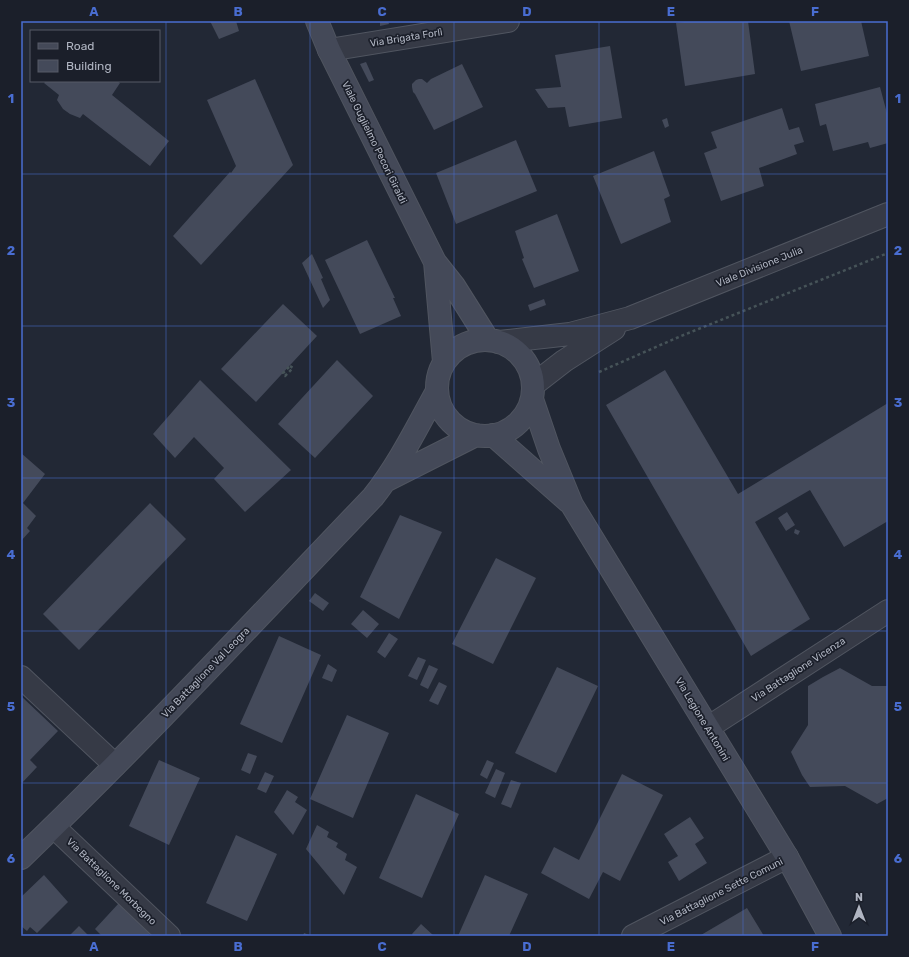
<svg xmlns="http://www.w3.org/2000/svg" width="909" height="957" viewBox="0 0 909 957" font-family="Rubik,sans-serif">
<rect width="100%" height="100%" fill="#222835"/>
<path fill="#444a5a" d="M 210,21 L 236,21 L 239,31 L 219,39 Z
M 383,21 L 388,21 L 389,24 L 380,26 L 380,22 Z
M 692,21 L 748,21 L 755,74 L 685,86 L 676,23 Z
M 789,21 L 861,21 L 869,56 L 801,71 Z
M 610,46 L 622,118 L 569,127 L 565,107 L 548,108 L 535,89 L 561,87 L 555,55 Z
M 366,62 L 374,80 L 369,82 L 360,64 Z
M 462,64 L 483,107 L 434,130 L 415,94 L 413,92 L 412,87 L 412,84 L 416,80 L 419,79 L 422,79 L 427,83 L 431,79 Z
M 255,79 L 293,165 L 201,265 L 173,236 L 230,172 L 231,173 L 236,166 L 207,100 Z
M 46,81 L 117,81 L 120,83 L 112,95 L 169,141 L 150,166 L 83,114 L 80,118 L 70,114 L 63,109 L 57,100 L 59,95 L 44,83 Z
M 880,87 L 888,117 L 888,143 L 870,148 L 868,142 L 833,151 L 826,124 L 820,126 L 815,104 Z
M 782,108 L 789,130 L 799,127 L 804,142 L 794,145 L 797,154 L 759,168 L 764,186 L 721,201 L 704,153 L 717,148 L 711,132 Z
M 667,118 L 669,126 L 665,128 L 662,120 Z
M 516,140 L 537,191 L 456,224 L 436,173 Z
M 654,151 L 670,196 L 664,199 L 671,222 L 621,244 L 593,176 Z
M 557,214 L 579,271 L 534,288 L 522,259 L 524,258 L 515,231 Z
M 367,240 L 395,298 L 393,298 L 401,316 L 360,334 L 325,260 Z
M 312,254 L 323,278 L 321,279 L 330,300 L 323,308 L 302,263 Z
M 544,299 L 546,305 L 530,311 L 528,305 Z
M 283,304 L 317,336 L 256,402 L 221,369 Z
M 337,360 L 373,396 L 315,458 L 278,424 Z
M 665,370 L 738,494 L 888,403 L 888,521 L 844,547 L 810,490 L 755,522 L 810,619 L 751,656 L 606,405 Z
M 200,380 L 291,470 L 245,512 L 214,479 L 224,468 L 194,437 L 175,458 L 153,434 Z
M 21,453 L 45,474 L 23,503 L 36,516 L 27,528 L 30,531 L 21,541 Z
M 150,503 L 186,539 L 79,650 L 43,614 Z
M 787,512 L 795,525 L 786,531 L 778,518 Z
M 400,515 L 442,532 L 399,619 L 360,597 Z
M 795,529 L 800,531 L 798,535 L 794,533 Z
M 496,558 L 536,578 L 493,664 L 452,644 Z
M 315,593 L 329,603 L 323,611 L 309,601 Z
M 363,610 L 379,624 L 367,638 L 351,624 Z
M 389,633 L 398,639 L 385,658 L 377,652 Z
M 279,636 L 321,655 L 282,743 L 240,724 Z
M 418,657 L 426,660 L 417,680 L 408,676 Z
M 328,664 L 337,670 L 332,682 L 322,678 Z
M 429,665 L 438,669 L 428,689 L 420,685 Z
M 557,667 L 598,686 L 556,773 L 515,753 Z
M 840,668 L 872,686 L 888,686 L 888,798 L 877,804 L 845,786 L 810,787 L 802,775 L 791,752 L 808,725 L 808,686 L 823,677 Z
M 439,682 L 447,686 L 438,705 L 429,701 Z
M 21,696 L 58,731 L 30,760 L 37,767 L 21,784 Z
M 347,715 L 389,733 L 353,818 L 310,799 Z
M 248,753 L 257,756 L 250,774 L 241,770 Z
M 159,760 L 200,778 L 169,845 L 129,826 Z
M 487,760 L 494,763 L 487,779 L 480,775 Z
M 496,769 L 505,773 L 495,798 L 485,793 Z
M 265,772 L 274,776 L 266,793 L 257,789 Z
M 622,774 L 663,795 L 620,881 L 603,872 L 589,899 L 541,873 L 554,847 L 579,860 Z
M 511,780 L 521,783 L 511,808 L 501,804 Z
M 287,790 L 298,797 L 295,802 L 307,810 L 293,835 L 274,812 Z
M 416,794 L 459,814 L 422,898 L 379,878 Z
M 690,817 L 704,838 L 695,844 L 707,863 L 679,881 L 668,862 L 678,856 L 664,834 Z
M 317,825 L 329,832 L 327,837 L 338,843 L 336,847 L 347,854 L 345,860 L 357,867 L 344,895 L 306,849 Z
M 236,835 L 277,854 L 247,921 L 206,903 Z
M 44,875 L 68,902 L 37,933 L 30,927 L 27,931 L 21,926 L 21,897 Z
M 485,875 L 528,894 L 509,936 L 458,936 Z
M 119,903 L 150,933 L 148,936 L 102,936 L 95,929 Z
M 747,908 L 764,936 L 702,936 L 701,935 Z
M 421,924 L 434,936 L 413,936 L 412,934 Z
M 79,926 L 89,936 L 69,936 Z
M 304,933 L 312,936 L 303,936 Z"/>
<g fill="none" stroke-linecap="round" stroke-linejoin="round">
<defs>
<path id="street" d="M 329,50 L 508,21
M 499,342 L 552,336 L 570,334 L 630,318 L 888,214
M 533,385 L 564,361 L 614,329
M 21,677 L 115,765
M 709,727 L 888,611
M 54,827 L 169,936
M 633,936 L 787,857"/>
<path id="secondary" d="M 317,21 L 329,50 L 435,262 L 454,286 L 488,340
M 435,262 L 444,362
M437 388a48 48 0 1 1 96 0a48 48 0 1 1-96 0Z
M 532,399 L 549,449 L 572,505 L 787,857 L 830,936
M 493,435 L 569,502
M 385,481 L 476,435
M 21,858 C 142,742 257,618 373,497 C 399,464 417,427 437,391"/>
</defs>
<use href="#street" stroke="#505560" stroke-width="24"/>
<use href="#secondary" stroke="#505560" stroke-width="24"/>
<path stroke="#465358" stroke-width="2.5" stroke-dasharray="3 3" stroke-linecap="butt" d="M 290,366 L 293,368 L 285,376 L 283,373 Z
M 599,372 L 681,336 L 888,253"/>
<use href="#street" stroke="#363a46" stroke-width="22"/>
<use href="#secondary" stroke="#444958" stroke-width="22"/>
</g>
<path fill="none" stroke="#496dd1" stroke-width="1" stroke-opacity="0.55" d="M 166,21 L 166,936M 310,21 L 310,936M 454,21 L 454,936M 599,21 L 599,936M 743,21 L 743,936M 21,174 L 888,174M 21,326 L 888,326M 21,478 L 888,478M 21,631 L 888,631M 21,783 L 888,783"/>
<g text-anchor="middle" stroke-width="3.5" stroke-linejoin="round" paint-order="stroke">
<g font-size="10" fill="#b0b5c2" stroke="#1b1f2a">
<text transform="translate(406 37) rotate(-9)" y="4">Via Brigata Forlì</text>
<text transform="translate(375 142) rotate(64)" y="4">Viale Guglielmo Pecori Giraldi</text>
<text transform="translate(759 266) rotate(-22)" y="4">Viale Divisione Julia</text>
<text transform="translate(798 669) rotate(-33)" y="4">Via Battaglione Vicenza</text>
<text transform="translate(205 672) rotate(-46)" y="4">Via Battaglione Val Leogra</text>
<text transform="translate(703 719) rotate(59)" y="4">Via Legione Antonini</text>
<text transform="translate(112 881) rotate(44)" y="4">Via Battaglione Morbegno</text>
<text transform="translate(721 891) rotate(-27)" y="4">Via Battaglione Sette Comuni</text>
</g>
</g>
<rect width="909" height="957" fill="none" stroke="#1b1f2a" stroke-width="44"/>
<rect x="30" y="30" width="130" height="52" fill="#1b1f2a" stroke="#575b67"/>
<rect x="38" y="43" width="20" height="6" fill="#444958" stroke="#575b67"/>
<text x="66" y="50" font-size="12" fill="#b0b5c2">Road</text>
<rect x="38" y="60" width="20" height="12" fill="#444a5a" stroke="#575b67"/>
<text x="66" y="70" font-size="12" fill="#b0b5c2">Building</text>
<g transform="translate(859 907)" stroke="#1b1f2a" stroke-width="3" paint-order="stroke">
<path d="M0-3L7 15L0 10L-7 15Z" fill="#b0b5c2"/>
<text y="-6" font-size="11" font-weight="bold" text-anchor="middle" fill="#b0b5c2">N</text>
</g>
<rect x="22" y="22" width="865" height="913" fill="none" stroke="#496dd1" stroke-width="1.5"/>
<g font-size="13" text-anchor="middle" font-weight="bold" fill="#496dd1">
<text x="94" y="16">A</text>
<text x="238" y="16">B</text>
<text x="382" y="16">C</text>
<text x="527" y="16">D</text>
<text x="671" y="16">E</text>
<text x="815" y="16">F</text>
<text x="11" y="103">1</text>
<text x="898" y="103">1</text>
<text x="11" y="255">2</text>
<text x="898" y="255">2</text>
<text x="11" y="407">3</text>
<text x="898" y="407">3</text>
<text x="11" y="559">4</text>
<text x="898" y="559">4</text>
<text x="11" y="711">5</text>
<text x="898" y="711">5</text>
<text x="11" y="863">6</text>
<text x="898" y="863">6</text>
<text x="94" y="951">A</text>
<text x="238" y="951">B</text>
<text x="382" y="951">C</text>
<text x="527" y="951">D</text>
<text x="671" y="951">E</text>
<text x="815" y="951">F</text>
</g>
</svg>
